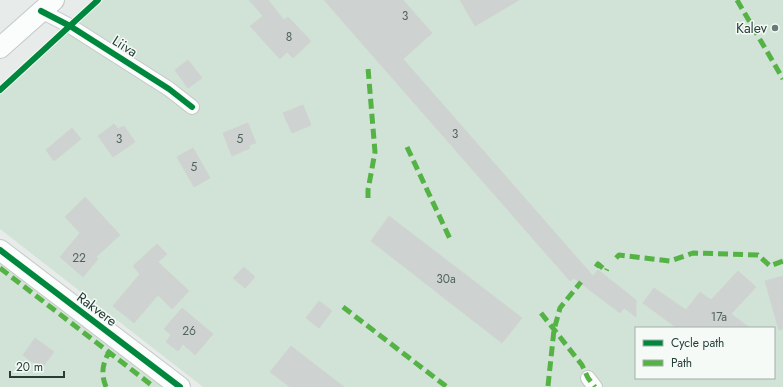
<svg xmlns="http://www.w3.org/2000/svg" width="783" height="387" viewBox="0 0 783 387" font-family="Jost,sans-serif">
<rect width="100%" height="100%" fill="#e7ebe9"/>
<path fill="#d1e3d6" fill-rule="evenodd" d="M 103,0 L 783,0 L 783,387 L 203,387 L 0,229 L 0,95 ZM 636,328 L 774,328 L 774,378 L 636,378 Z
M 0,249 L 180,387 L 0,387 Z"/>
<path fill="#ced2d0" stroke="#cfd4d2" d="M 249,0 L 268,0 L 284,20 L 288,17 L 311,41 L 293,58 L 287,52 L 280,59 L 250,26 L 263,16 Z
M 324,0 L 403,0 L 432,33 L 403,59 L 593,276 L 598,270 L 636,300 L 636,317 L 624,308 L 620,313 L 574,278 L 570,281 Z
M 460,0 L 519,0 L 475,26 Z
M 188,60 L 202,78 L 188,88 L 175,70 Z
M 303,105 L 311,125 L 292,133 L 283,113 Z
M 248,123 L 256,143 L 249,145 L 250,148 L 232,156 L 223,133 Z
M 114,124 L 118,129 L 124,126 L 135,142 L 113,157 L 98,136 Z
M 72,128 L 81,139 L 54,161 L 46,150 Z
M 193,148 L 210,178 L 194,187 L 177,157 Z
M 85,197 L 120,235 L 96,257 L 98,259 L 83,277 L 60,257 L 80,233 L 65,217 Z
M 389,216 L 522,318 L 502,343 L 371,241 Z
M 157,244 L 167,254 L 158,262 L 189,291 L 172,309 L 158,295 L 134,323 L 113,306 L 140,274 L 133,266 Z
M 244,267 L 255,277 L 245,288 L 233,278 Z
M 738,271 L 756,287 L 731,314 L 750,328 L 677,328 L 643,303 L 654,288 L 686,310 L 700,292 L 711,300 Z
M 783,276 L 783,329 L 779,330 L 765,281 Z
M 319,301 L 332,311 L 319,328 L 306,318 Z
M 182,308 L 213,334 L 195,355 L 183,344 L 178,351 L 166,342 L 171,335 L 164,329 Z
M 35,338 L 54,352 L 41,369 L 23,355 Z
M 291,346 L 344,387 L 290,387 L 270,372 Z"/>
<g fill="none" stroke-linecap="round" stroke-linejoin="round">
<defs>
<path id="street" d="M 41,11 L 70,26 L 169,89 L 192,107
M 588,378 L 595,387"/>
<path id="secondary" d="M 0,48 L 54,0
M 0,250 L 180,387"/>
</defs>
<use href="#street" stroke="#c4c8c6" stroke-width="16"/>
<use href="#secondary" stroke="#c3c9c6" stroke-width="22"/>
<use href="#street" stroke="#fbfcfc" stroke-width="14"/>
<use href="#secondary" stroke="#fbfcfc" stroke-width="20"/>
<path stroke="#55b346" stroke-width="5" stroke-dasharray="10 5" stroke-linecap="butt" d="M 737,0 L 783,79
M 407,147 L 451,241
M 368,198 L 368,190 L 375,152 L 368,68
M 616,258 L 619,255 L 670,261 L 693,253 L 758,255 L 770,266 L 783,261
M 596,267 L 598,264 L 606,271 L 607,269
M 0,268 L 154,387
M 343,307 L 447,387
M 541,313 L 582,365 L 588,378 L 595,387
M 548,386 L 554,330 L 560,308 L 581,282
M 106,387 C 101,374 102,365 109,352"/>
<defs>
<path id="cycleway" d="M 41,11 L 70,26 L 169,89 L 192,107
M 0,90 L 98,0
M 0,250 L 180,387"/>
</defs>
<use href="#cycleway" stroke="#f5faf7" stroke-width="8"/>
<use href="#cycleway" stroke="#00873e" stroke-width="6"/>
</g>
<circle fill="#697b75" stroke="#f5faf7" stroke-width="1.5" cx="775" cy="28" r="4"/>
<g text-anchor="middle" stroke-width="3" stroke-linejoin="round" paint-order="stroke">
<g font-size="12" fill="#50645e">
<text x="405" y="20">3</text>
<text x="289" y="41">8</text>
<text x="455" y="138">3</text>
<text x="119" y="143">3</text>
<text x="240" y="143">5</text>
<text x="194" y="171">5</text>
<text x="79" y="262">22</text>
<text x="446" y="283">30a</text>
<text x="719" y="321">17a</text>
<text x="189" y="335">26</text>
</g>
<g font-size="14" fill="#253e37" stroke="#f5faf7" text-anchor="end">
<text x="767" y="33">Kalev</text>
</g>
<g font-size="14" fill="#253e37" stroke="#f5faf7">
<text transform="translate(125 46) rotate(32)" y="5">Liiva</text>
<text transform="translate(97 309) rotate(37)" y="5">Rakvere</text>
</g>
</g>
<rect x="635" y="327" width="140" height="52" fill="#f5faf7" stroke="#a2afaa"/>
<rect x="643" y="340" width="20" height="6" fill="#00873e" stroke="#a2afaa"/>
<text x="671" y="347" font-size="12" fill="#253e37">Cycle path</text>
<rect x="643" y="360" width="20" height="6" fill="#55b346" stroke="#a2afaa"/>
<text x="671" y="367" font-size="12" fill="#253e37">Path</text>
<path d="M10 371v6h54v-6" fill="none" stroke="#253e37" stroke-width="2"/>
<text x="16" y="371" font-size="12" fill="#253e37" stroke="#f5faf7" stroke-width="3" paint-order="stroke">20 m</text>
</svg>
